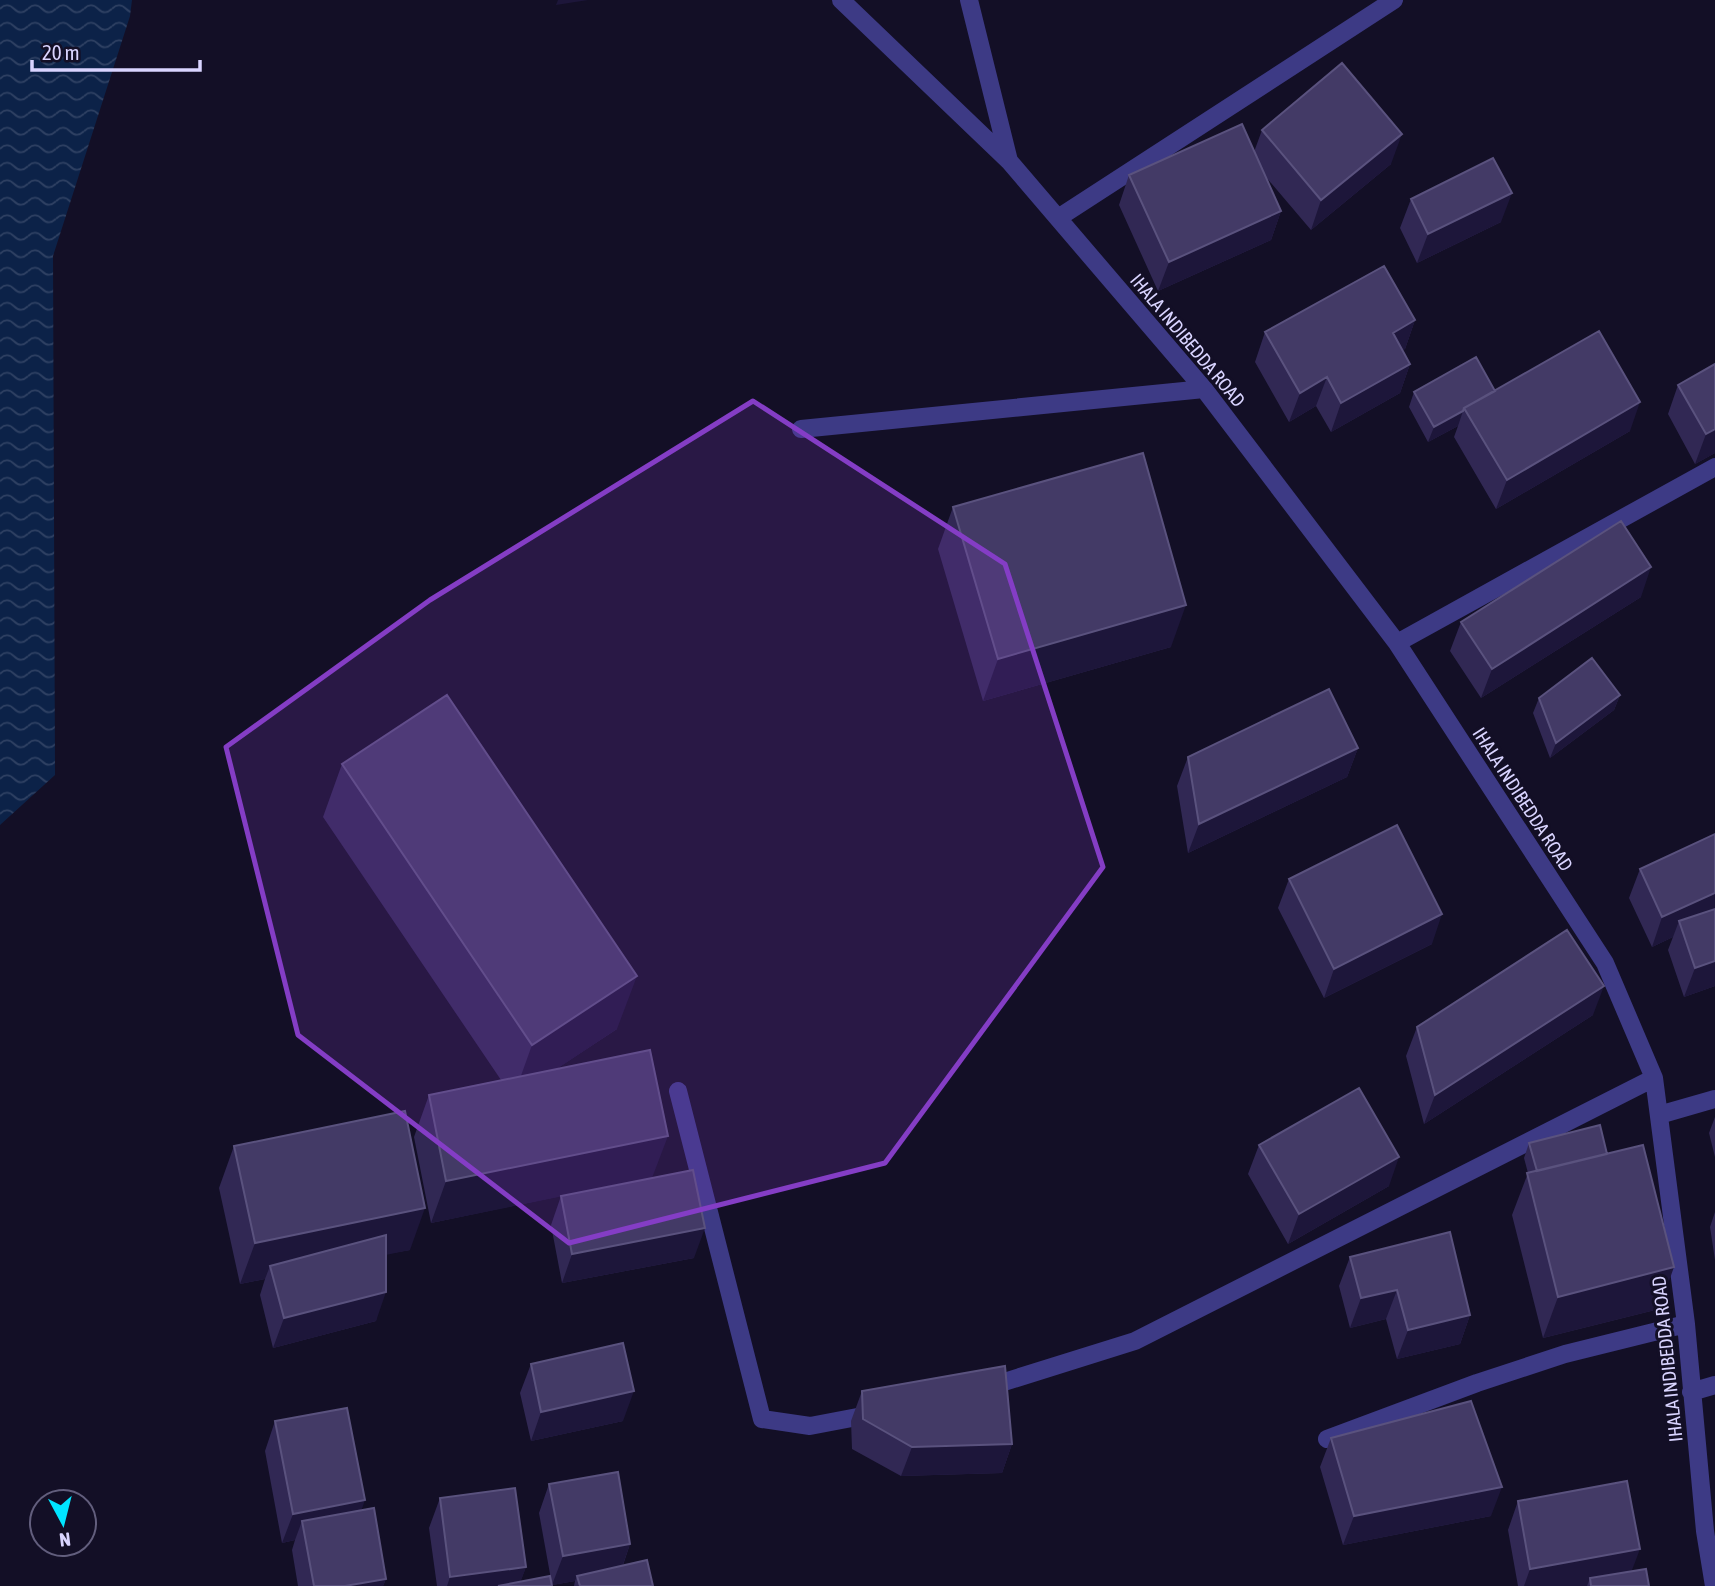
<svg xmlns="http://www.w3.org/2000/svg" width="1715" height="1586" viewBox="0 0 1715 1586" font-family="'Asap Condensed',sans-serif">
<defs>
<pattern id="water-waves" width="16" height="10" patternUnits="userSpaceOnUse" patternTransform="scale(1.75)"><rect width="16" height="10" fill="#0c2248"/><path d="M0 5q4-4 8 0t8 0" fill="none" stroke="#2f4163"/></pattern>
</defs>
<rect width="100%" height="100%" fill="#130f26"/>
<path fill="url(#water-waves)" d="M 0,0 L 132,0 L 130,16 L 53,256 L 55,775 L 0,825 Z"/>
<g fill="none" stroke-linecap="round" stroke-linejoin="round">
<path stroke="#3d3a85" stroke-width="18" d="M 841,0 L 1009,161 L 969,0
M 1009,161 L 1204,389 L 1397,643 L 1605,963 L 1654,1078 L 1686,1324 L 1705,1531 L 1714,1586
M 1058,218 L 1394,0
M 801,429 L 1204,389
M 1397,643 L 1715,467
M 678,1091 L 762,1419 L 810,1426 L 873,1414
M 1659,1115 L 1715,1099
M 985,1388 L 1135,1341 L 1654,1078
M 1691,1392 L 1715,1385
M 1327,1439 L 1477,1383 L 1565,1354 L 1686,1324"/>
</g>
<path fill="#312854" d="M 1262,130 L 1391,164 L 1311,230 L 1265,176 L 1281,211 L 1271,240 L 1158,291 L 1119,205 L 1129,175 L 1254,152 Z
M 1411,199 L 1501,222 L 1417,263 L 1400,228 Z
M 1415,320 L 1405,349 L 1402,350 L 1410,364 L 1400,393 L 1331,432 L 1316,406 L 1289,422 L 1255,362 L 1265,332 Z
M 1715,364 L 1715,453 L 1695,464 L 1668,414 L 1678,385 Z
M 1495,391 L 1630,431 L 1496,509 L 1454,437 L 1458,426 L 1428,442 L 1409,407 L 1414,392 Z
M 953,507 L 1171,647 L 983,701 L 938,549 Z
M 1641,597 L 1481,698 L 1450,651 L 1461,622 Z
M 1620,695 L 1614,710 L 1550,758 L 1533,713 L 1539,698 Z
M 1358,748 L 1347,777 L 1188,853 L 1177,786 L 1188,757 Z
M 342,764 L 617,1029 L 556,1069 L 652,1178 L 694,1258 L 562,1283 L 551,1225 L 561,1196 L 431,1223 L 414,1137 L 429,1095 L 501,1080 L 323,817 Z
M 1715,834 L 1715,986 L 1684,997 L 1668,950 L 1673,937 L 1652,947 L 1629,898 L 1640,869 Z
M 1289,879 L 1432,944 L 1324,998 L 1278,908 Z
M 1593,1015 L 1424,1124 L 1406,1056 L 1417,1027 Z
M 1715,1117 L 1715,1157 L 1709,1133 Z
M 1529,1143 L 1607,1154 L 1659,1309 L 1543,1338 L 1512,1215 L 1528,1173 L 1524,1158 Z
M 1259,1145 L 1389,1186 L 1288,1244 L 1248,1174 Z
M 234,1146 L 410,1250 L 386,1254 L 376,1321 L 273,1348 L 260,1295 L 265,1279 L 240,1284 L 219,1188 Z
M 1715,1212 L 1715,1260 L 1710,1227 Z
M 1350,1257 L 1470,1315 L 1460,1344 L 1397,1359 L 1386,1319 L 1350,1328 L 1339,1286 Z
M 531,1364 L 623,1421 L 531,1441 L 520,1393 Z
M 862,1391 L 1012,1444 L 1002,1473 L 901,1476 L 852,1449 L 851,1421 Z
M 275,1421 L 361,1511 L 386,1579 L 383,1586 L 298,1586 L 292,1550 L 295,1540 L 282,1543 L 265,1451 Z
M 1331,1438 L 1491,1516 L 1343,1545 L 1320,1467 Z
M 549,1484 L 630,1544 L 623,1565 L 653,1586 L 574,1586 L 575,1581 L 552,1585 L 539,1513 Z
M 440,1498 L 526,1567 L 520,1582 L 552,1586 L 437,1586 L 429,1528 Z
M 1518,1501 L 1632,1571 L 1649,1586 L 1518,1586 L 1508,1530 Z"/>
<path fill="#1d163a" d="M 558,0 L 588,0 L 556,5 Z
M 1402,134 L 1391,164 L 1311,230 L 1321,200 Z
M 1512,193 L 1501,222 L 1417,263 L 1428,234 Z
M 1281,211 L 1271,240 L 1158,291 L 1169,262 Z
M 1415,320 L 1405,349 L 1382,362 L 1393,333 Z
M 1410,364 L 1400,393 L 1331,432 L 1341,403 Z
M 1327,377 L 1316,406 L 1289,422 L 1300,393 Z
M 1640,402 L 1630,431 L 1496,509 L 1507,480 Z
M 1463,411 L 1458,426 L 1428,442 L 1434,427 Z
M 1715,429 L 1715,453 L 1695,464 L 1706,434 Z
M 1651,567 L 1641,597 L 1481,698 L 1492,669 Z
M 1186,605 L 1171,647 L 983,701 L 998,659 Z
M 1620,695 L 1614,710 L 1550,758 L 1556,743 Z
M 1358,748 L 1347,777 L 1188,853 L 1199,824 Z
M 1715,893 L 1715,918 L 1679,921 L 1673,937 L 1652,947 L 1662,917 Z
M 1442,914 L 1432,944 L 1324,998 L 1334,969 Z
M 1715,961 L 1715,986 L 1684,997 L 1695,968 Z
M 637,976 L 617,1029 L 513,1098 L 532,1045 Z
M 1604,986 L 1593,1015 L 1424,1124 L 1435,1095 Z
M 668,1136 L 652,1178 L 431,1223 L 446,1181 Z
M 1399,1157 L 1389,1186 L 1288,1244 L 1299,1214 Z
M 425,1208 L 410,1250 L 273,1278 L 270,1266 L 265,1279 L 240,1284 L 255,1243 Z
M 705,1228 L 694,1258 L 562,1283 L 572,1254 Z
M 1674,1267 L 1659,1309 L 1543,1338 L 1558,1297 Z
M 1397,1290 L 1386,1319 L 1350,1328 L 1361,1298 Z
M 386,1292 L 376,1321 L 273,1348 L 284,1318 Z
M 1470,1315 L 1460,1344 L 1397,1359 L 1408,1330 Z
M 634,1391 L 623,1421 L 531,1441 L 541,1412 Z
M 1012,1444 L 1002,1473 L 901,1476 L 912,1447 Z
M 1502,1487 L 1491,1516 L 1343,1545 L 1354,1516 Z
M 365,1500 L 355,1529 L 302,1521 L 295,1540 L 282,1543 L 293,1514 Z
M 630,1544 L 620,1573 L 577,1576 L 575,1581 L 552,1585 L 563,1556 Z
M 1640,1549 L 1629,1578 L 1590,1578 L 1587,1586 L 1524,1586 L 1530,1569 Z
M 526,1567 L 519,1586 L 447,1586 L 450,1577 Z
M 386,1579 L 383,1586 L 345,1586 Z"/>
<path fill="#433a66" stroke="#5a527e" stroke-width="2" d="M 1342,63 L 1402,134 L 1321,200 L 1262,130 Z
M 1242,124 L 1281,211 L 1169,262 L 1129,175 Z
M 1493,158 L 1512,193 L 1428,234 L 1411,199 Z
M 1384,266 L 1415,320 L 1393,333 L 1410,364 L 1341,403 L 1327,377 L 1300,393 L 1265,332 Z
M 1599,331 L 1640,402 L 1507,480 L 1464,408 Z
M 1476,357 L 1495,391 L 1464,408 L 1463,411 L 1434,427 L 1414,392 Z
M 1715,364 L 1715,429 L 1706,434 L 1678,385 Z
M 1143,453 L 1186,605 L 998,659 L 953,507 Z
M 1621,521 L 1651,567 L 1492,669 L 1461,622 Z
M 1592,658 L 1620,695 L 1556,743 L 1539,698 Z
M 1329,689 L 1358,748 L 1199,824 L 1188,757 Z
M 447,695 L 637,976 L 532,1045 L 342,764 Z
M 1397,825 L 1442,914 L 1334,969 L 1289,879 Z
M 1715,834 L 1715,893 L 1662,917 L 1640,869 Z
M 1715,909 L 1715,961 L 1695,968 L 1679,921 Z
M 1567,930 L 1604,986 L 1435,1095 L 1417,1027 Z
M 650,1050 L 668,1136 L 446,1181 L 429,1095 Z
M 1359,1088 L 1399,1157 L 1299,1214 L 1259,1145 Z
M 405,1111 L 425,1208 L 255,1243 L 234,1146 Z
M 1600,1125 L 1607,1154 L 1537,1171 L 1529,1143 Z
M 1643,1145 L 1674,1267 L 1558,1297 L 1527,1173 Z
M 693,1170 L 705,1228 L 572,1254 L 561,1196 Z
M 1450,1232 L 1470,1315 L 1408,1330 L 1397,1290 L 1361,1298 L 1350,1257 Z
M 386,1235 L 386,1292 L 284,1318 L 270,1266 Z
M 623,1343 L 634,1391 L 541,1412 L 531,1364 Z
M 1005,1366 L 1012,1444 L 912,1447 L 863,1419 L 862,1391 Z
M 1471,1401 L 1502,1487 L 1354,1516 L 1331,1438 Z
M 347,1408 L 365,1500 L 293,1514 L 275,1421 Z
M 618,1472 L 630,1544 L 563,1556 L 549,1484 Z
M 1627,1481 L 1640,1549 L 1530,1569 L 1518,1501 Z
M 515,1488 L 526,1567 L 450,1577 L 440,1498 Z
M 374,1508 L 386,1579 L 345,1586 L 314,1586 L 302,1521 Z
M 647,1560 L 653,1586 L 580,1586 L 577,1576 Z
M 1646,1569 L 1649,1586 L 1591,1586 L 1590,1578 Z
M 550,1576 L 552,1586 L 498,1586 Z"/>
<path fill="#843dc5" fill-opacity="0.2" stroke="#843dc5" stroke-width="5" stroke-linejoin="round" d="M 753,401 L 1005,564 L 1103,867 L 885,1163 L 569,1243 L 298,1035 L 226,747 L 430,600 Z"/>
<g text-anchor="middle" stroke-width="6" stroke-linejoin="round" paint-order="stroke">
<g font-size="19" fill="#d9d4ff" stroke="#130f26">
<text transform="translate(1188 340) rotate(50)" y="7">IHALA INDIBEDDA ROAD</text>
<text transform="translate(1523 799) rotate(57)" y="7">IHALA INDIBEDDA ROAD</text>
<text transform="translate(1667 1359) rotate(-96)" y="7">IHALA INDIBEDDA ROAD</text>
</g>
</g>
<g transform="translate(63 1523) rotate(173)"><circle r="33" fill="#130f26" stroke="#625e7d" stroke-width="2"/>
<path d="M0-5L12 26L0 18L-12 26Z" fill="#00e5ff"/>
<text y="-10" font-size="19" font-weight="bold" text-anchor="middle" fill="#d9d4ff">N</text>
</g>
<path d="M32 60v10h168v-10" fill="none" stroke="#d9d4ff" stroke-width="3.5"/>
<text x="42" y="60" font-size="21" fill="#d9d4ff" stroke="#130f26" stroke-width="5" paint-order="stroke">20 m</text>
</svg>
